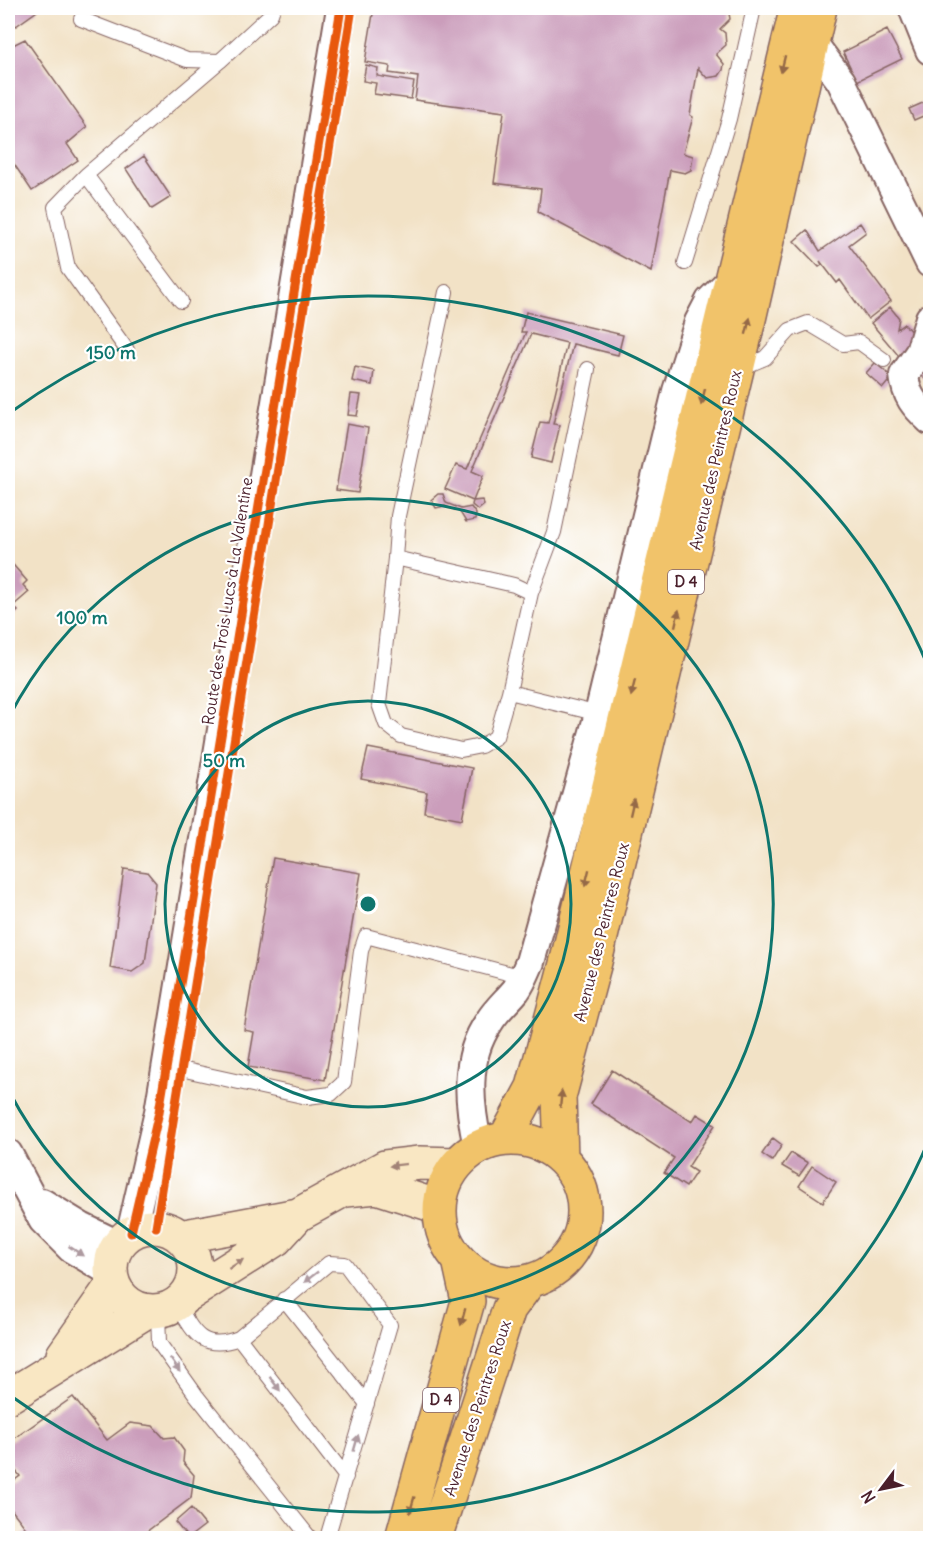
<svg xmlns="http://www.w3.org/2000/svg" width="938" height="1546" viewBox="0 0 938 1546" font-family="Delius,sans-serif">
<rect width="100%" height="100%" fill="#fff"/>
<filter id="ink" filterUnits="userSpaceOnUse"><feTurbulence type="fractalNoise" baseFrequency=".0167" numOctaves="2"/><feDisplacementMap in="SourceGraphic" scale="12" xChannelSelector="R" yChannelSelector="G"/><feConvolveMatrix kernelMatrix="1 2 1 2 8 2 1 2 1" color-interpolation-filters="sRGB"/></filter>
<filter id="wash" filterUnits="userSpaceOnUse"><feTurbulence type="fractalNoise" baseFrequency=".008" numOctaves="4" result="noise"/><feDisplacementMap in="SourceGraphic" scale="24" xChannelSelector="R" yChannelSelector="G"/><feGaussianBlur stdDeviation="1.35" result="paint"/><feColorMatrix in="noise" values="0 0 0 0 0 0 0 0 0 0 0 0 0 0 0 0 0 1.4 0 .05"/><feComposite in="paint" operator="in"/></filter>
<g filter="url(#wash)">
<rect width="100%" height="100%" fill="#f2e2c6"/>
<g id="blocks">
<path fill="#cb9dbb" d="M 8,8 L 35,8 L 37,11 L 16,26 L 8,16 Z
M 374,8 L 728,8 L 730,19 L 720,29 L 725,33 L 726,45 L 716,54 L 724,64 L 723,70 L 719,76 L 707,78 L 698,68 L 690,115 L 693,117 L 683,153 L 693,156 L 691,170 L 685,173 L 670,170 L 651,272 L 538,212 L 541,189 L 494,183 L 504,112 L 415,100 L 418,77 L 389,73 L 390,66 L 365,62 Z
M 887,30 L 902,59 L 857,81 L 843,52 Z
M 8,37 L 13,45 L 25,39 L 87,127 L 67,144 L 78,160 L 32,191 L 8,155 Z
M 366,65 L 378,68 L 377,76 L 414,82 L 411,99 L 374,94 L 376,83 L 363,81 Z
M 925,102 L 930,113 L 914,120 L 909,109 Z
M 144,156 L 171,197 L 152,209 L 126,169 Z
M 860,223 L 866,232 L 849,245 L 891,301 L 868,319 L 840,280 L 837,283 L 820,261 L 822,265 L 819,267 L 794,241 L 807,230 L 820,251 Z
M 890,307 L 899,318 L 897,329 L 904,324 L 915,336 L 903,361 L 871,323 Z
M 526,312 L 623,335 L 618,355 L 573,344 L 553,424 L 560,425 L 551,463 L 531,458 L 540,422 L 548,423 L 567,343 L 531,334 L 472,471 L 483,476 L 473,501 L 482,500 L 484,505 L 478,510 L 472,505 L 473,501 L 445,489 L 456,465 L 467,469 L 526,332 L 521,332 Z
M 930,359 L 930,384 L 914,368 Z
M 875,363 L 892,377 L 883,388 L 866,373 Z
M 355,367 L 374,371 L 372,385 L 352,381 Z
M 351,394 L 361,395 L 357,416 L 348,415 Z
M 347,424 L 368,428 L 358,493 L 336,490 Z
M 438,494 L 443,494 L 446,503 L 461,509 L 471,507 L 476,514 L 475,520 L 466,522 L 460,512 L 445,506 L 436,508 L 431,500 Z
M 8,559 L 27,581 L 23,585 L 29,592 L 13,606 L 18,611 L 8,620 Z
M 368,748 L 472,768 L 462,819 L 424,812 L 427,792 L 361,779 Z
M 273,858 L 361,873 L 325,1080 L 248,1067 L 254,1032 L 244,1030 Z
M 124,869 L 147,872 L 156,883 L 145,963 L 132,972 L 110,968 Z
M 612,1070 L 692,1122 L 697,1114 L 715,1125 L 688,1167 L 696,1172 L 686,1187 L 664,1173 L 674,1158 L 591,1104 Z
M 773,1138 L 782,1145 L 772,1161 L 762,1154 Z
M 791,1153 L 808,1163 L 799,1176 L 782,1166 Z
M 812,1166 L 836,1182 L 823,1202 L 799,1186 Z
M 73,1397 L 107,1440 L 130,1423 L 153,1426 L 164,1438 L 174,1437 L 184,1451 L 183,1462 L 194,1475 L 191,1498 L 138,1538 L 18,1538 L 28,1531 L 8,1505 L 8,1485 L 20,1476 L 8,1461 L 8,1443 Z
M 191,1508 L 205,1525 L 188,1538 L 175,1522 Z"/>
</g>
</g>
<g filter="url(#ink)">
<use href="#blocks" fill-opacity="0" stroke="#856361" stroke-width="1.5"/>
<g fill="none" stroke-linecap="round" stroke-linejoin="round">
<defs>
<path id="lane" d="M 81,19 L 187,60 L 220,61 L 271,14 L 273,8
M 86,175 L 55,207 L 68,268 L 127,350
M 685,263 L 729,119 L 754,8
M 181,301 L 86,175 L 220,61
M 739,369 L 765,358 L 790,330 L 808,323 L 843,344 L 859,342 L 884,360
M 395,558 L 398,516 L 446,292
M 531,593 L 554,532 L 588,369
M 509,692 L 531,593 L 514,585 L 395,558 L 379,704 L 386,724 L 401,736 L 461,750 L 481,746 L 496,737 L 509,692 L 599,714
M 167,1066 L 307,1097 L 331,1094 L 344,1082 L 361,951 L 366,936 L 523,977
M 284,1299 L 367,1404
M 177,1304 C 194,1333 202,1352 239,1338 L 329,1263 L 345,1264 L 390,1325 L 327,1538
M 158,1312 L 159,1343 L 196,1395 L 310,1538
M 239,1338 L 346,1477"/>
<path id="street" d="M 913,8 L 930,50
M 812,42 L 841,81 L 930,263
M 930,318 L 920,352 L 904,375 C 906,396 915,406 930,420
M 478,1147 C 469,1105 463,1059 489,1022 C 496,1010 507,1001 516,990 C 522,982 526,971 530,962 L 599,714 L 677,391 L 699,322 L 710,301 L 731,280
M 8,1154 L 43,1220 L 71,1248 L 111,1272
M 42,1203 L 81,1227 L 118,1245
M 131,1233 L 159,1112 L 341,8"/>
<path id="secondary" d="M 345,1190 L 377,1187 L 439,1207
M111 1269a42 42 0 1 1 84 0a42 42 0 1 1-84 0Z
M 180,1237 L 298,1215
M 186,1296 L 276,1239 L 298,1215 L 385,1167 L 420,1163 L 457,1164
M 63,1355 L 113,1284
M 8,1397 L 147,1311"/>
<path id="primary" d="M 505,1139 L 533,1087 L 567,960 L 795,15
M440 1211a72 72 0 1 1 144 0a72 72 0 1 1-144 0Z
M 561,1157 L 559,1097 L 595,962 L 750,315 L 820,8
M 402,1538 L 468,1301 L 459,1260
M 435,1538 L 509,1309 L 529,1282"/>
</defs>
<use href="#lane" stroke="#856361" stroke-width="16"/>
<use href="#street" stroke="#856361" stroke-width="32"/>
<use href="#secondary" stroke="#856361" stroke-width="36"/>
<use href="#primary" stroke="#856361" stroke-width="36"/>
<use href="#lane" stroke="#fff" stroke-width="14"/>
<use href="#street" stroke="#fff" stroke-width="28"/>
<use href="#secondary" stroke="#f9e7c3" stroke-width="33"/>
<use href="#primary" stroke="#f1c36a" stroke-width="33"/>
<defs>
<path id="cycleway" d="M 156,1227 L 352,8
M 131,1233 L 159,1112 L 341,8"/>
</defs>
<use href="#cycleway" stroke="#fff" stroke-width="13"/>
<use href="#cycleway" stroke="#e8590c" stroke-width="9"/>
</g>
<defs><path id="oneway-solid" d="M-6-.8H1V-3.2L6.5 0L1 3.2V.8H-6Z" transform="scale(1.5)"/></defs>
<g fill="#956947">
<use href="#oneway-solid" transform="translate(783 64) rotate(104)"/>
<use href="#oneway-solid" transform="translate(748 326) rotate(-76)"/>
<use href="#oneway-solid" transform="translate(703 397) rotate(104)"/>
<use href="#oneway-solid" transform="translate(677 618) rotate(-77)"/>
<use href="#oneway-solid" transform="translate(633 688) rotate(104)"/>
<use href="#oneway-solid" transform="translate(632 807) rotate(-77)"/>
<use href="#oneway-solid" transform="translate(587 878) rotate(104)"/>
<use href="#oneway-solid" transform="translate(561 1099) rotate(-84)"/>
<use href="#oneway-solid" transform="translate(463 1317) rotate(105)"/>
<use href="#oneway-solid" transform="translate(412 1505) rotate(106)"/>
</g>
<g fill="#a28377">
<use href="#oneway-solid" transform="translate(398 1165) rotate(173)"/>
<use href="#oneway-solid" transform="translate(236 1264) rotate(-33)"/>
</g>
<g fill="#ae9aa0">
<use href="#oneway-solid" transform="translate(76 1251) rotate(34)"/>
<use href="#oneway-solid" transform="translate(311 1277) rotate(142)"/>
<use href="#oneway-solid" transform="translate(175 1365) rotate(55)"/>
<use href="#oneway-solid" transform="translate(275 1384) rotate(53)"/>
<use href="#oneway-solid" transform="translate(356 1443) rotate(-74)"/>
</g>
</g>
<g fill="none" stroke="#0f766e" stroke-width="3">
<circle cx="368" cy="904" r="203"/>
<path d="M9 717A405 405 0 1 1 9 1091"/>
<path d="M930 1137A608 608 0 0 1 11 1396M11 412A608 608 0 0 1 930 671"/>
</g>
<g text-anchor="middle" stroke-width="4.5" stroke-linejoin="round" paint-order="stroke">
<g fill="#fff" stroke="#80626b" stroke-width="1.5">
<rect x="668" y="570" width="36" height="24" rx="4.5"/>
<rect x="423" y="1388" width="36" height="24" rx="4.5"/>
</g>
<g font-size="15" font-weight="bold" fill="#4a1f2b">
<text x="686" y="587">D 4</text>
<text x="441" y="1405">D 4</text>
</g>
<g font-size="16" fill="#4a1f2b" stroke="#fff">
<text transform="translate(715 460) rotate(-77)" y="6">Avenue des Peintres Roux</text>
<text transform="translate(227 601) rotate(-81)" y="6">Route des Trois Lucs à La Valentine</text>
<text transform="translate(601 932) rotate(-76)" y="6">Avenue des Peintres Roux</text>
<text transform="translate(477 1408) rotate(-72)" y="6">Avenue des Peintres Roux</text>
</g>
</g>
<circle cx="368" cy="904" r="9" fill="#0f766e" stroke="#fff" stroke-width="3"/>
<g font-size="18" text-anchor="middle" font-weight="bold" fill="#0f766e" stroke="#fff" stroke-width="4.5" stroke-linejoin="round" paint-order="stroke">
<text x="111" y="359">150 m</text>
<text x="82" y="624">100 m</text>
<text x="224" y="767">50 m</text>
</g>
<rect width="938" height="1546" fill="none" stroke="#fff" stroke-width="30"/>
<g transform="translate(881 1489) rotate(238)" stroke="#ffffff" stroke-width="4.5" paint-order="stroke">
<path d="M0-4.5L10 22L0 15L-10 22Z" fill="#4a1f2b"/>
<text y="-9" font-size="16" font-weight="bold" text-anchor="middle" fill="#4a1f2b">N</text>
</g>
</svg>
